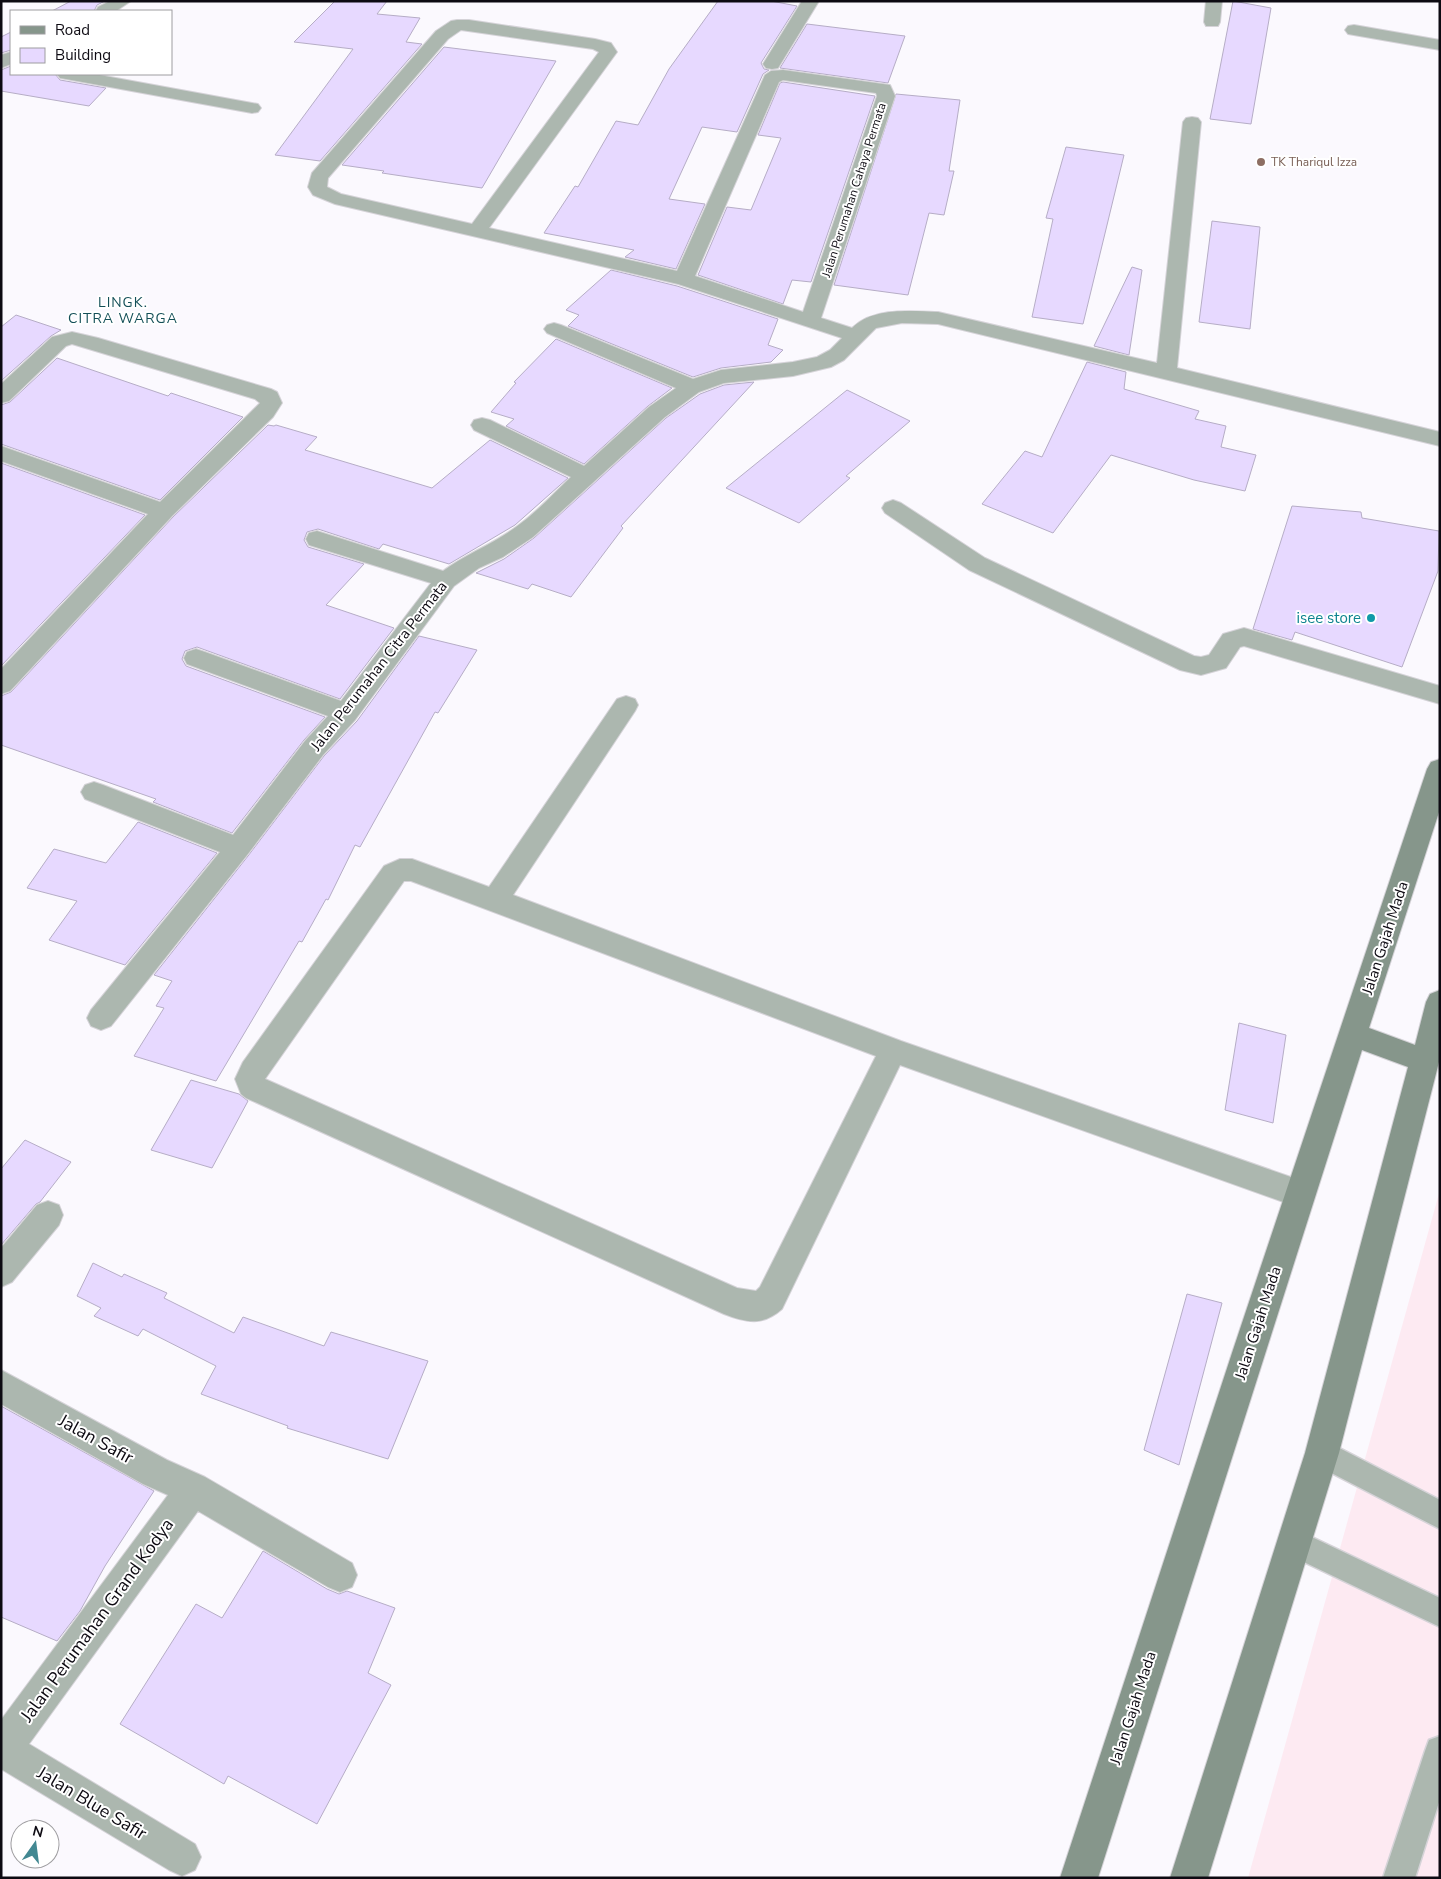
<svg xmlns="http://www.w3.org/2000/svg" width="1441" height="1879" viewBox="0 0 1441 1879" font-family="'Nunito Sans',sans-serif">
<rect width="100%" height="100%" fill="#fbf9fe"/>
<path fill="#fdeaf2" d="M 1440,1190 L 1440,1878 L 1248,1878 Z"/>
<path fill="#e7d9ff" stroke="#b6adc6" d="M 71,1 L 105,1 L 97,5 L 94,11 L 52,11 Z
M 335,1 L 387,1 L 377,14 L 420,18 L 406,42 L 422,44 L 320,161 L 275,155 L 353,49 L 294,42 Z
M 718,1 L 771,1 L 797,6 L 761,63 L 764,69 L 769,70 L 763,74 L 737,132 L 702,127 L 669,199 L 705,204 L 676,269 L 625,257 L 634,250 L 544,233 L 575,186 L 578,187 L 616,121 L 638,125 L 669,69 Z
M 1233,1 L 1271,8 L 1251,124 L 1210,119 Z
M 807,24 L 905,36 L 888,83 L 780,68 Z
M 11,32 L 11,50 L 1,53 L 1,37 Z
M 444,47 L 556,61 L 482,188 L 382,173 L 384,171 L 342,165 Z
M 11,66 L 11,74 L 55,74 L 60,80 L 106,88 L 89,106 L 1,91 L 1,70 Z
M 783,82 L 875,96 L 811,282 L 792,280 L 783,304 L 698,275 L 727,207 L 751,210 L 781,138 L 758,135 L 780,83 Z
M 896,94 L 960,100 L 949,171 L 954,171 L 944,215 L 929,213 L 908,295 L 834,285 Z
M 1066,147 L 1124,155 L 1083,324 L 1032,317 L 1053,219 L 1046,218 Z
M 1212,221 L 1260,227 L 1250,329 L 1199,322 Z
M 1132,267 L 1142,270 L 1129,355 L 1094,346 Z
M 611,270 L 677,286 L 778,319 L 768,345 L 783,350 L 771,362 L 721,368 L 693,377 L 568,326 L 579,315 L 566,310 Z
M 16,315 L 61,330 L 51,336 L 1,381 L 1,327 Z
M 556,339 L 672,388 L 648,406 L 584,464 L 506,426 L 514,419 L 491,412 L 516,383 L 514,382 Z
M 57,358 L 168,396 L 171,393 L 243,417 L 160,500 L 1,444 L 1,405 L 10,402 Z
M 1087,362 L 1126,372 L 1124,389 L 1199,411 L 1195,419 L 1226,426 L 1221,447 L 1256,455 L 1245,491 L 1194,480 L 1111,455 L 1053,533 L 982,504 L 1025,451 L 1042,457 Z
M 754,382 L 621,526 L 623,528 L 571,597 L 532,584 L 528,589 L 476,573 L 504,559 L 534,538 L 666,418 L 700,394 L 724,385 Z
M 847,390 L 910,421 L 846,476 L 850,478 L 799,523 L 726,488 Z
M 268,425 L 274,426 L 276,425 L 317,437 L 305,450 L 432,488 L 490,440 L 568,478 L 515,525 L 449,564 L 383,544 L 379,549 L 318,529 L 307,532 L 304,540 L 308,547 L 364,564 L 326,605 L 394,628 L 340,699 L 197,647 L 185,651 L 182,659 L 186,666 L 325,717 L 304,740 L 232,833 L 153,802 L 156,799 L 1,745 L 1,696 L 11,692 L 173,517 Z
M 1,463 L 145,515 L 1,666 Z
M 1292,506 L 1361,512 L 1362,518 L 1439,531 L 1438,571 L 1402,667 L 1295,632 L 1292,640 L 1253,629 Z
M 419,636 L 477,650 L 438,713 L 435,712 L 360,847 L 355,845 L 328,900 L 326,899 L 302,942 L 299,941 L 216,1081 L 134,1056 L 164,1008 L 156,1006 L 172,981 L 154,975 L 248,856 L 324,756 L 357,721 Z
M 138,822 L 217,853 L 125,965 L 49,940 L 77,901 L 27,888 L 54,849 L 106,863 Z
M 1239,1023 L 1286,1035 L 1273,1123 L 1225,1110 Z
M 191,1080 L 239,1094 L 248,1101 L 212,1168 L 151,1150 Z
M 25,1140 L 71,1162 L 40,1202 L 36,1204 L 1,1245 L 1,1169 Z
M 93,1263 L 122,1277 L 124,1274 L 167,1293 L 164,1298 L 234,1333 L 243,1317 L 324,1346 L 331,1332 L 428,1361 L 388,1459 L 287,1428 L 288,1426 L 201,1394 L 216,1366 L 143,1329 L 138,1336 L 94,1316 L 101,1308 L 77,1296 Z
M 1187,1294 L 1222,1303 L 1179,1465 L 1144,1450 Z
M 1,1406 L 154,1491 L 105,1566 L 80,1611 L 57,1641 L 1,1617 Z
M 263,1551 L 327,1589 L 339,1594 L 347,1591 L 395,1608 L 368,1673 L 391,1685 L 317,1824 L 228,1776 L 224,1784 L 120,1724 L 196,1604 L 222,1618 Z"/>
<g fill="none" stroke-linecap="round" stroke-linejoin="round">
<defs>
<path id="service" d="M 1322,1439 L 1440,1500 L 1440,1529 L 1312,1463 L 1308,1453 L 1312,1443 Z
M 1295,1529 L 1440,1598 L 1440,1627 L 1285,1553 L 1281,1543 L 1285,1533 Z
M 1440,1736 L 1440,1799 L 1415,1878 L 1383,1878 L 1425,1751 L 1429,1740 Z"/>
<path id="minor" d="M 110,1 L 131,1 L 116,11 L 96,11 L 98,7 Z
M 802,1 L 819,1 L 778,68 L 772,69 L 766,68 L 763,64 Z
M 1206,1 L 1222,1 L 1220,22 L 1218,26 L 1206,26 L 1204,22 Z
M 457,20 L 469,20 L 595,39 L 611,43 L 617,52 L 489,228 L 677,271 L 765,75 L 771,71 L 783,70 L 890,85 L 895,96 L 821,318 L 852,328 C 873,307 910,311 938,312 L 1157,363 L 1183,122 L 1186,118 L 1192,117 L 1198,118 L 1201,122 L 1177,368 L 1440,432 L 1440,446 L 938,324 L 902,323 L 876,328 L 844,360 L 831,367 L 793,376 L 724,383 L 699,392 L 665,417 L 533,537 L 503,557 L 479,568 L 454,586 L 355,720 L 323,755 L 247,855 L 111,1026 L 101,1030 L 91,1026 L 87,1018 L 91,1010 L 220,852 L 85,799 L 81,792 L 85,785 L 94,782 L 103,785 L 233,835 L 305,741 L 328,716 L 187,664 L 184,658 L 187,652 L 196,649 L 205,652 L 341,701 L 431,583 L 309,545 L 306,539 L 309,533 L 317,531 L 443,571 C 466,554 493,544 516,527 C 536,513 553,494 571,477 L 474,430 L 471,425 L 474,420 L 482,418 L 490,420 L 584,466 L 649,407 L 676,388 L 547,333 L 544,329 L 547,325 L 554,323 L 561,325 L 693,379 L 721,370 L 793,362 L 817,357 L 830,350 L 842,338 L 678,284 L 335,204 L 313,195 L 308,187 L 312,173 L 436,31 L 451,21 ZM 461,30 L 593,49 L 599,52 L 472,224 L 341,194 L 327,187 L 328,178 L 448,39 ZM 783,80 L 876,93 L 877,96 L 803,312 L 695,276 L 779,82 Z
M 1354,25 L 1440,40 L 1440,50 L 1348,34 L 1345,30 L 1348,26 Z
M 11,52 L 11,64 L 1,68 L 1,55 Z
M 57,74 L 94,74 L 252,103 L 258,104 L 261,108 L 258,112 L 252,113 L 66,79 L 60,78 Z
M 72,332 L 98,338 L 271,389 L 277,392 L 282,403 L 273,417 L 172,516 L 10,691 L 1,694 L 1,669 L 148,514 L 1,461 L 1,446 L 160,502 L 260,403 L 255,399 L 72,344 L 66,346 L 9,401 L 1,403 L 1,384 L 52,337 Z
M 893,500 L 901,503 L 985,558 L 1194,656 L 1201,657 L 1209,655 L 1223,634 L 1244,628 L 1440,686 L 1440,704 L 1244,646 L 1240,647 L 1226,668 L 1201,675 L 1180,670 L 969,570 L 885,513 L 882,508 L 885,503 Z
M 626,696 L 635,699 L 638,705 L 635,711 L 513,895 L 901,1041 L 1311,1184 L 1315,1194 L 1311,1204 L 1300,1208 L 900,1065 L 782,1309 C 763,1326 747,1323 724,1314 L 246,1098 L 241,1094 L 235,1079 L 243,1062 L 384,866 L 400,859 L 412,859 L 489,887 L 617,699 ZM 404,881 L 411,881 L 876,1056 L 760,1287 L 756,1291 L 737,1288 L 265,1079 Z
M 48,1201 L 59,1205 L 63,1215 L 59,1225 L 12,1282 L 1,1287 L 1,1248 L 37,1205 Z
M 1,1370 L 167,1460 L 205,1477 L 352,1563 L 357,1575 L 352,1587 L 340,1592 L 328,1587 L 198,1511 L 29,1744 L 195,1844 L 201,1857 L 195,1870 L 182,1876 L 169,1870 L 1,1769 L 1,1720 L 168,1495 L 143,1484 L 1,1404 Z"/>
<path id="secondary" d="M 1440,759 L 1440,809 L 1369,1028 L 1415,1045 L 1426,1002 L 1430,994 L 1440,990 L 1440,1058 L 1339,1453 L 1208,1878 L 1170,1878 L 1305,1453 L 1408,1067 L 1362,1050 L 1098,1878 L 1060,1878 L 1232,1353 L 1427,769 L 1431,762 Z"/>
</defs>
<use href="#service" stroke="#d5d3d8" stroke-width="3"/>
<use href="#minor" stroke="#d5d3d8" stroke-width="2"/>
<use href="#secondary" stroke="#d5d3d8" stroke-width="2"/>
<use href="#service" fill="#acb7af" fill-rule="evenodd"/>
<use href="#minor" fill="#acb7af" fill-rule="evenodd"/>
<use href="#secondary" fill="#86968b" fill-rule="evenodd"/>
</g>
<circle fill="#8d6e63" stroke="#fff" stroke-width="2" cx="1261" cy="162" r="5"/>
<circle fill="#0f9aa8" stroke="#fff" stroke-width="2" cx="1371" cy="618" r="5"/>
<g text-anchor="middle" stroke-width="4" stroke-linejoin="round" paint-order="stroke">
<g font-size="12" fill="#785e54" stroke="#fff" text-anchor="start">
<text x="1271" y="166">TK Thariqul Izza</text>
</g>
<g font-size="12" fill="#0d0a12" stroke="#fff">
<text transform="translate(854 190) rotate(-72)" y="4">Jalan Perumahan Cahaya Permata</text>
</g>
<g font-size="14" letter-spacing="1" fill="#134f57" stroke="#fff">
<text x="123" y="307">LINGK.<tspan x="123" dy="16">CITRA WARGA</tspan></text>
</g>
<g font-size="15" fill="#0d838f" stroke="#fff" text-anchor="end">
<text x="1361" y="623">isee store</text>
</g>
<g font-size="15" fill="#0d0a12" stroke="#fff">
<text transform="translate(379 666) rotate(-52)" y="5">Jalan Perumahan Citra Permata</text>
<text transform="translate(1385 938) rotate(-72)" y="5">Jalan Gajah Mada</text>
<text transform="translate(1258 1323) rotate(-72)" y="5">Jalan Gajah Mada</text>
<text transform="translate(1133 1708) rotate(-72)" y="5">Jalan Gajah Mada</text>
</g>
<g font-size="18" fill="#0d0a12" stroke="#fff">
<text transform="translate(96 1439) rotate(29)" y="6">Jalan Safir</text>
<text transform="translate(97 1620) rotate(-54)" y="6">Jalan Perumahan Grand Kodya</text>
<text transform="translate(92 1803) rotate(31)" y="6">Jalan Blue Safir</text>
</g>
</g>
<rect width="1441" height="1879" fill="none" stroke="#0d0a12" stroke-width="5"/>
<rect x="10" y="10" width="162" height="65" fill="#ffffff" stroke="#9e9da0"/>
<rect x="20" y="26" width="25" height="8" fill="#86968b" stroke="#9e9da0"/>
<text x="55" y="35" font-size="15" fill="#0d0a12">Road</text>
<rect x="20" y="48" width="25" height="15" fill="#e7d9ff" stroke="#9e9da0"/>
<text x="55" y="60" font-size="15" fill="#0d0a12">Building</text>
<g transform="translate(35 1844) rotate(14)"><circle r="24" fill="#ffffff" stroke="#9e9da0"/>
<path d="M0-4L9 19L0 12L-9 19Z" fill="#428892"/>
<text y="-8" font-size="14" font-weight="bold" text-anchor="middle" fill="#0d0a12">N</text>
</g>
</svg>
